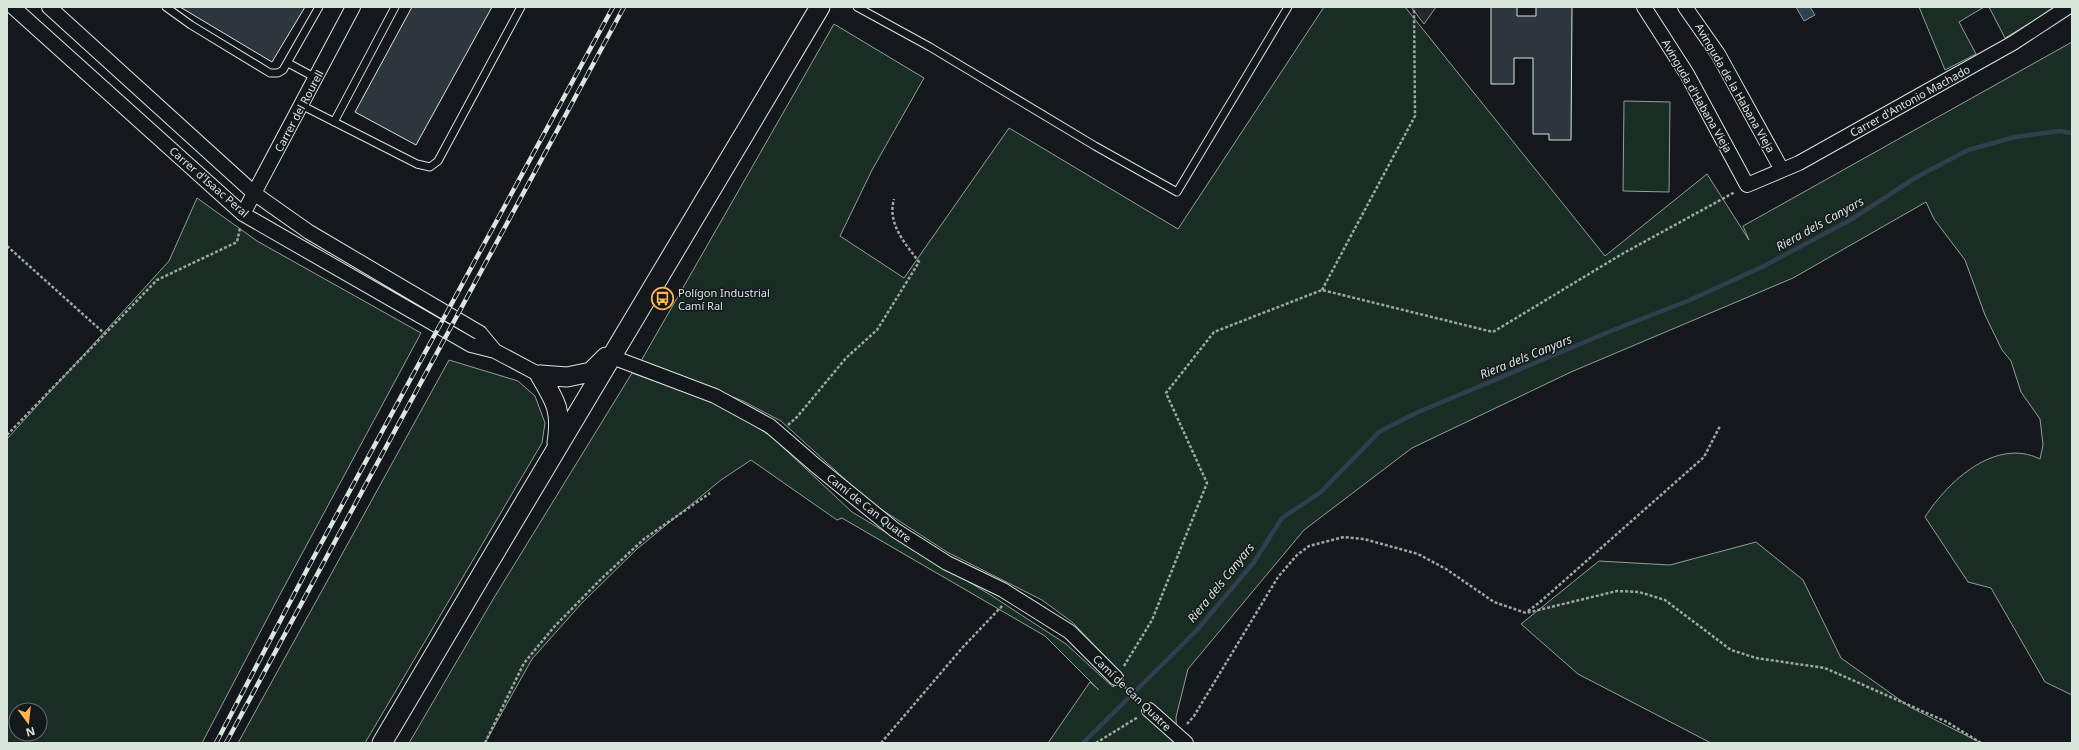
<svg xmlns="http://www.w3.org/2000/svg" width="2079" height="750" viewBox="0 0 2079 750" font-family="'Noto Sans',sans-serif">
<rect width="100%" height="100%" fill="#14181c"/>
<path fill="#1a2d24" stroke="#939e99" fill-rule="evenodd" d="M 1324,7 L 1405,7 L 1605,256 L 1707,174 L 1749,240 L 1743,226 L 2072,42 L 2072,695 L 2045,682 L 1991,588 L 1968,582 L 1925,517 C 1948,481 1996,437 2040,459 L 2043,445 L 2040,419 L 2021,392 L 2011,361 L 2002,350 L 1985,315 L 1965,260 L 1934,219 L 1926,202 L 1793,278 L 1571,372 L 1412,448 L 1304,530 L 1188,669 L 1176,717 L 1177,743 L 1048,743 L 1090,682 L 1099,690 L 1045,636 L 842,518 L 837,520 L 751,460 L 721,480 L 637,549 L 582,603 L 532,659 L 485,743 L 409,743 L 495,596 L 632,373 L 724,406 L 772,437 L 852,512 L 989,594 L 1066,644 L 1113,687 L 1124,676 L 1072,622 L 1042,600 L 947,552 L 870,502 L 781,421 L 743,401 L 641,361 L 834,24 L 924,78 L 872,170 L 840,236 L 904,278 L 1009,128 L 1178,229 Z
M 1919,7 L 1984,7 L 1959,22 L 1976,54 L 1945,70 Z
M 1989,7 L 2057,7 L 2005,38 Z
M 1624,101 L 1670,102 L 1669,192 L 1623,191 Z
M 197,198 L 257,241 L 421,333 L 277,600 L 202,743 L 7,743 L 7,439 L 169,261 ZM 16,710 L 40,710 L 40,734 L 16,734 Z
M 449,360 L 518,381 L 535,396 L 545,423 L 542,443 L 365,743 L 238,743 Z
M 1756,542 L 1803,580 L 1841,658 L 1910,707 L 1981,743 L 1711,743 L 1578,674 L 1521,624 L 1599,561 L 1670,565 Z"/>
<path fill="#24282b" stroke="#939e99" d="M 1411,7 L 1436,7 L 1424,24 Z"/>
<path fill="#2f3f4d" stroke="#939e99" d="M 1796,7 L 1810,7 L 1815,15 L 1804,21 Z"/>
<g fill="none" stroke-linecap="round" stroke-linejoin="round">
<path stroke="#2f3f4d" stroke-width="4.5" d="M 1083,743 L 1197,630 L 1254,562 L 1282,518 L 1321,492 L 1379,432 L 1416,413 L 1611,331 L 1690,300 L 1762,267 L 1852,219 L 1915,178 L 1968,150 L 2015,137 L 2060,131 L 2072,133"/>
</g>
<path fill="#2c363c" stroke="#d8e6dc" d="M 180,7 L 305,7 L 272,62 Z
M 412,7 L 492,7 L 416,145 L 355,112 Z
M 1491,7 L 1517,7 L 1517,16 L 1536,16 L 1536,7 L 1572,7 L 1571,140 L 1549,140 L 1549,134 L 1533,134 L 1533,58 L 1514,58 L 1514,84 L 1491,84 Z"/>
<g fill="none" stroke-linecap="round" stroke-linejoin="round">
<defs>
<path id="lane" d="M 166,7 L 191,25 L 270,73 L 278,73 L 283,70 L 319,7
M 857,7 L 930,47 L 1095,146 L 1177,192 L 1288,7
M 288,63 L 316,78
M 301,105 L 417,164 L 430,167 L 438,161 L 521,7
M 334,122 L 395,7"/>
<path id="street" d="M 13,7 L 243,214 L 471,345 L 495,351 L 540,375
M 49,7 L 255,194 L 309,232 L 480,333 L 495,351
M 1644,7 L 1687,74 L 1747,185 L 1799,163 L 2013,43 L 2068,7
M 1685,7 L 1718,54 L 1782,170
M 243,214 L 353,7
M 612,357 L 715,396 L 770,426 L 815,465 L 895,530 L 947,563 L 1003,590 L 1070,632 L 1116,678
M 1149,710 L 1186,743"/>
<path id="secondary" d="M 540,375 L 567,377 L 591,372 L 606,357
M 540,375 C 556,402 562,411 557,443
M 382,743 C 527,497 674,252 820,7"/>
</defs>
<use href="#lane" stroke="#d8e6dc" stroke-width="9"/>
<use href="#street" stroke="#d8e6dc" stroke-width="16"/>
<use href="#secondary" stroke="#d8e6dc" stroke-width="21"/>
<path stroke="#9da8a2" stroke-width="2.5" stroke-dasharray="3 2" stroke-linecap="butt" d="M 7,246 L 105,334
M 1322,290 L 1415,116 L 1414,7
M 788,425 L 797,417 L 846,358 L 877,330 L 919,262 C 905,243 887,224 894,199
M 7,435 L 157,280 L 237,242 L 240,228
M 1528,611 L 1540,602 L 1704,457 L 1720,426
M 1124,666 L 1152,620 L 1207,483 L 1166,393 L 1214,332 L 1322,290 L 1493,332 L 1622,254 L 1735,192
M 1125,687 L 1140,701
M 1187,724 L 1194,716 L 1278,577 L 1297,555 L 1309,546 L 1344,537 L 1364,539 L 1418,554 L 1446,569 L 1494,602 L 1526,613 L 1617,591 L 1639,592 L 1665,600 L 1731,650 L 1756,658 L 1825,668 L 1947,722 L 1981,743
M 485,743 L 524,663 L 554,627 L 601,579 L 644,539 L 710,493
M 881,743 L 963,647 L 1002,606
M 1096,743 L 1138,717"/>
<use href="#lane" stroke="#14181c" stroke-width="7"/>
<use href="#street" stroke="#14181c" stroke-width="14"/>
<use href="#secondary" stroke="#14181c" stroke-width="19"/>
<defs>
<path id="rail" d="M 216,743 L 310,564 L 613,7
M 226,743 L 624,7"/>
</defs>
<use href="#rail" stroke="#d8e6dc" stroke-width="4.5"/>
<use href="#rail" stroke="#14181c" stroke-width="3" stroke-dasharray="9" stroke-linecap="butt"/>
</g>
<defs>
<symbol id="bus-ring" viewBox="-11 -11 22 22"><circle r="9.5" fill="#14181c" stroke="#ffb74d" stroke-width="1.5"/><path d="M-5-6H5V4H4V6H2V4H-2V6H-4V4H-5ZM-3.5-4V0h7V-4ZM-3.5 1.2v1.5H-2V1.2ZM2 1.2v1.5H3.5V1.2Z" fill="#ffb74d"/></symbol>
</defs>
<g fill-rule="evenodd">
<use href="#bus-ring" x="650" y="286" width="25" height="25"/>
</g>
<g text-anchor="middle" stroke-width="3" stroke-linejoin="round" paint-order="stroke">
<g font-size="11" fill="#d8e6dc" stroke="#14181c">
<text transform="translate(1735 88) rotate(60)" y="4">Avinguda de la Habana Vieja</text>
<text transform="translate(1697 96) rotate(60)" y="4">Avinguda d'Habana Vieja</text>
<text transform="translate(1910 101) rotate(-29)" y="4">Carrer d'Antonio Machado</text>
<text transform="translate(299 111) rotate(-62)" y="4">Carrer del Rourell</text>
<text transform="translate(209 182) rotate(41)" y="4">Carrer d'Isaac Peral</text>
<text transform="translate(869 508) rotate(38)" y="4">Camí de Can Quatre</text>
<text transform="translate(1132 693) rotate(44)" y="4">Camí de Can Quatre</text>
</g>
<g font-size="11" fill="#d8e6dc" stroke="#14181c" text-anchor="start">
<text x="678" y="297">Polígon Industrial<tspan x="678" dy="13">Camí Ral</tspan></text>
</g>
<g font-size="12" font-style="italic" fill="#d8e6dc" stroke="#14181c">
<text transform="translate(1820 224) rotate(-29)" y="4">Riera dels Canyars</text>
<text transform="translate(1526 357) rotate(-22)" y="4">Riera dels Canyars</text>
<text transform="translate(1221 583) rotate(-51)" y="4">Riera dels Canyars</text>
</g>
</g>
<rect width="2079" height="750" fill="none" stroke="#d8e6dc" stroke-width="16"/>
<g transform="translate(28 722) rotate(165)"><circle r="19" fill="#14181c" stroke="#626a69"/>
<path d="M0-3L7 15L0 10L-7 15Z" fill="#ffb74d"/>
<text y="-6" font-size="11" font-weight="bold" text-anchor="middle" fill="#d8e6dc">N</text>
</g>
</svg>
